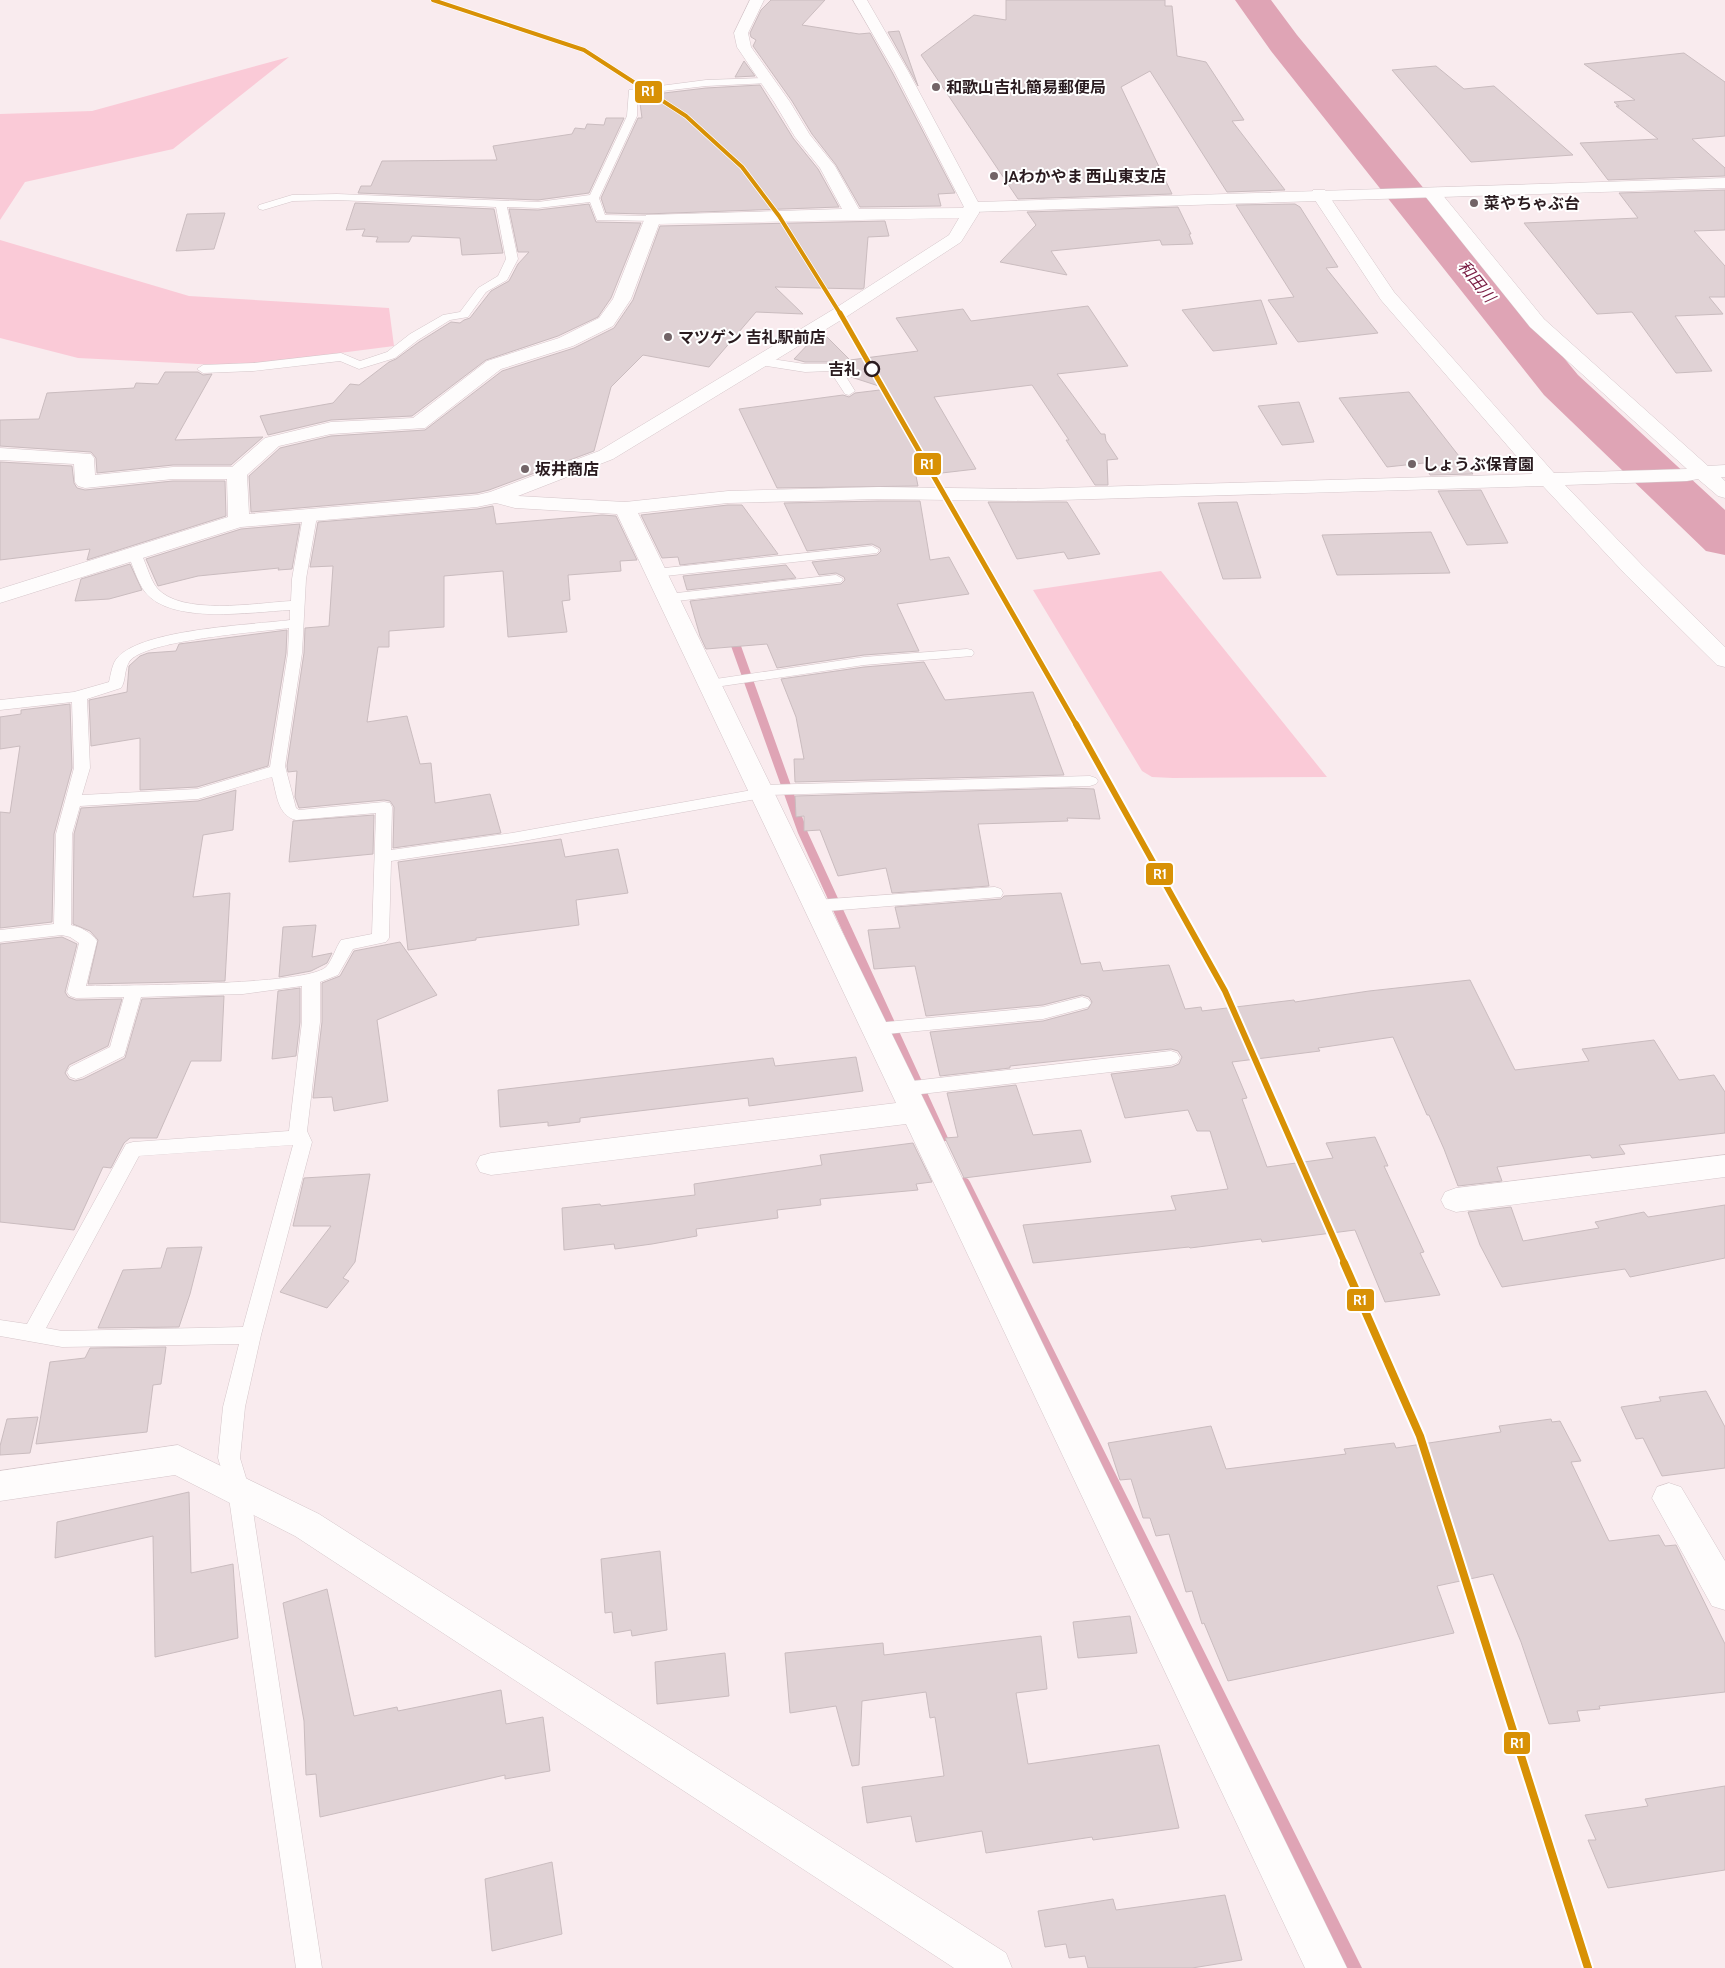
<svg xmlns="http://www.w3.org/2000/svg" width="1725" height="1968" viewBox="0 0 1725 1968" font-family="Cabin,'Noto Sans JP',sans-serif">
<rect width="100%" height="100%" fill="#f9ebee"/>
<path fill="#facad7" d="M 289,57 L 173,149 L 25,182 L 0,220 L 0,114 L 92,111 Z
M 0,240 L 189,296 L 389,308 L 394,346 L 238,366 L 78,358 L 0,338 Z
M 1161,571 L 1327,777 L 1173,778 L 1152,777 L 1142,771 L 1033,590 Z"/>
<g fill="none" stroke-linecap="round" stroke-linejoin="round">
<path fill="#dfa4b5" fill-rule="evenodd" d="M 731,629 L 736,632 L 808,833 L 948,1138 L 946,1141 L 938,1141 L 936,1138 L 798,833 L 726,632 Z
M 964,1177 L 968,1179 L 970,1182 L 1362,1968 L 1345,1968 L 958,1182 L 960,1179 Z"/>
<path fill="#dfa4b5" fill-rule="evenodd" d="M 1235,0 L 1271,0 L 1297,35 L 1578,375 L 1725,510 L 1725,555 L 1706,551 L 1544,395 L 1271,51 Z"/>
</g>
<path fill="#e0d2d5" stroke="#cabcbf" d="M 771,0 L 825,0 L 802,25 L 859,34 L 870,33 L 892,72 L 955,193 L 938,194 L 941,206 L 860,207 L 836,165 L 812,134 L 792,101 L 753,46 L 756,40 L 751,37 L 750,33 L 761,10 Z
M 1006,0 L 1165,0 L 1165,6 L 1172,6 L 1177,56 L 1206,62 L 1244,120 L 1232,121 L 1285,190 L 1227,192 L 1150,71 L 1121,87 L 1172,194 L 1018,199 L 921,55 L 974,15 L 1006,20 Z
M 899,31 L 918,86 L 888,32 Z
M 1684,53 L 1725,82 L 1725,136 L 1692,139 L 1725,168 L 1725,176 L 1608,180 L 1580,143 L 1658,139 L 1616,106 L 1619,106 L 1614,102 L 1635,100 L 1584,64 Z
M 744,61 L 755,76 L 735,77 Z
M 1436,66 L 1464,89 L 1494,86 L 1573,155 L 1471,162 L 1392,70 Z
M 760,85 L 793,138 L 818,169 L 839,207 L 645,214 L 606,213 L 601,198 L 638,118 L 642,118 L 639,96 L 706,88 Z
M 606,118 L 624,118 L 589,193 L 538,200 L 358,193 L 361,186 L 371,186 L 382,161 L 497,160 L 493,146 L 572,134 L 575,128 L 585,129 L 587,124 L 604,125 Z
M 1725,190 L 1725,230 L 1694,231 L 1725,266 L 1725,297 L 1709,297 L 1723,314 L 1675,316 L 1712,371 L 1676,373 L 1632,312 L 1597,314 L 1524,223 L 1638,218 L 1619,193 Z
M 355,203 L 494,209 L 503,253 L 462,255 L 460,238 L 412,236 L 409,242 L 376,242 L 378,237 L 362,236 L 365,229 L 346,230 Z
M 589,204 L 596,222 L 641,223 L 611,298 L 598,317 L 558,336 L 486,360 L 412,416 L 331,420 L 268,435 L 260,416 L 333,403 L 350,384 L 359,385 L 389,362 L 396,359 L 419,342 L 451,322 L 460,323 L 464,320 L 470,318 L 491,291 L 509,281 L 518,264 L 529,252 L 518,252 L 509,209 L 538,210 Z
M 1295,204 L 1300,207 L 1338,267 L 1326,268 L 1378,333 L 1298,342 L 1268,300 L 1294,297 L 1236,205 Z
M 1178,207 L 1191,234 L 1189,234 L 1193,244 L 1162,245 L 1160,240 L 1051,251 L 1067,275 L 1000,262 L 1036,225 L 1027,212 Z
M 225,213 L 214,249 L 176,251 L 187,214 Z
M 885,221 L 889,236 L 868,237 L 864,288 L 862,289 L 775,287 L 803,314 L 756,312 L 709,367 L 643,355 L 611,387 L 594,451 L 489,490 L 477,493 L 251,512 L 249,476 L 280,448 L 331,436 L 425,430 L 502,371 L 574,348 L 614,328 L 633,300 L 660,226 Z
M 1261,300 L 1277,344 L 1213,351 L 1182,310 Z
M 1088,306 L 1128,366 L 1057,374 L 1101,434 L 1105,434 L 1106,441 L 1118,459 L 1107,460 L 1108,485 L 1095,485 L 1066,440 L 1069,440 L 1032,385 L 934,397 L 976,469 L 916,476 L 918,486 L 777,488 L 739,409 L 843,395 L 849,397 L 855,393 L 888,389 L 848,376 L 838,362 L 805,362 L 794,359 L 813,339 L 823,333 L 850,360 L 918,351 L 896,318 L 963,309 L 971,321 Z
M 165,372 L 198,372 L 203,375 L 212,374 L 175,440 L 263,437 L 231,465 L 173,465 L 97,473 L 96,458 L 91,452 L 0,446 L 0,420 L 39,419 L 47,393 L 134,388 L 136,383 L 158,384 Z
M 1409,392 L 1473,474 L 1430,475 L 1424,463 L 1387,467 L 1339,398 Z
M 1299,402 L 1314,442 L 1282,445 L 1258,406 Z
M 0,462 L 72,466 L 74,483 L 77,488 L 85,490 L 173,481 L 225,481 L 226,516 L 87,560 L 90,549 L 0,560 Z
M 1481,490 L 1508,543 L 1467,545 L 1438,491 Z
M 879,501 L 920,501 L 930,560 L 949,557 L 969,594 L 897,604 L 919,651 L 864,655 L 777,668 L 767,644 L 706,649 L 700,636 L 690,601 L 841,584 L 845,580 L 844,577 L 836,573 L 819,575 L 812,562 L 877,555 L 881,551 L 880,548 L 872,544 L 807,551 L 784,503 Z
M 988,502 L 1067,502 L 1100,554 L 1068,559 L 1064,552 L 1017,559 Z
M 1237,502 L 1261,578 L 1223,579 L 1198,503 Z
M 728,505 L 742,505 L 778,554 L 680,565 L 678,557 L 662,558 L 641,515 Z
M 493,506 L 496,524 L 602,515 L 616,516 L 637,560 L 620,561 L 621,571 L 568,575 L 570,600 L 562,601 L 567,632 L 508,637 L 503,571 L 444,576 L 444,627 L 389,631 L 389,647 L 378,647 L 367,722 L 407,716 L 420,764 L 431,763 L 435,803 L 490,794 L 501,833 L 393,848 L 394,807 L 390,801 L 384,800 L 299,808 L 295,797 L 297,771 L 288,772 L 287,766 L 304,653 L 305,628 L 329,626 L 333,566 L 310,567 L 318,522 L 477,509 Z
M 300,524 L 292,569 L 278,570 L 279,568 L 198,576 L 158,586 L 146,559 L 241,529 Z
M 1431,532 L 1450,573 L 1337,575 L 1322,535 Z
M 130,564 L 142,590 L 109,599 L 75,601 L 81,579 Z
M 786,565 L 796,578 L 687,590 L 683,576 Z
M 287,630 L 286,653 L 268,766 L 197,787 L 140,790 L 140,738 L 91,746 L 89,700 L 127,692 L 129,666 L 140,656 L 148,653 L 176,651 L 179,644 Z
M 924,662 L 945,700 L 1033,692 L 1064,775 L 795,782 L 794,759 L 804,759 L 796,717 L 781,679 L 864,667 Z
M 70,704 L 72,768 L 54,834 L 52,922 L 0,928 L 0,812 L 10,813 L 20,746 L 0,749 L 0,717 L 21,714 L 21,710 Z
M 1070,788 L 1094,789 L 1100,819 L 1067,818 L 1068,821 L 978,824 L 989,886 L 892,893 L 886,868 L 838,876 L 820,830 L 804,831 L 804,816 L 796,817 L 795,796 Z
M 236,790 L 233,830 L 203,835 L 193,897 L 230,893 L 225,981 L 88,984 L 98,940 L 90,931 L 73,924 L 74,834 L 81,808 L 198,801 Z
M 374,815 L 373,854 L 289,862 L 293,821 Z
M 561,839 L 565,857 L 618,849 L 628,893 L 576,900 L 579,925 L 476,938 L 476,940 L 408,950 L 398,862 Z
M 1061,893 L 1081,964 L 1100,962 L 1103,971 L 1169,965 L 1185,1009 L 1201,1007 L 1202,1011 L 1294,1000 L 1295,1002 L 1369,991 L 1470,980 L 1515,1070 L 1589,1061 L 1582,1049 L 1654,1040 L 1679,1080 L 1714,1075 L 1725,1092 L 1725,1133 L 1619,1145 L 1625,1154 L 1592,1158 L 1590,1155 L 1497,1167 L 1502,1181 L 1458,1186 L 1444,1149 L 1429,1115 L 1427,1115 L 1393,1037 L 1318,1048 L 1320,1051 L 1232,1062 L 1247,1098 L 1242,1099 L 1267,1167 L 1333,1158 L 1326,1143 L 1375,1137 L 1388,1166 L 1384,1166 L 1424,1252 L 1420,1253 L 1440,1295 L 1385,1302 L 1355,1230 L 1262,1242 L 1261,1239 L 1190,1248 L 1189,1247 L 1033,1263 L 1023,1225 L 1176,1210 L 1171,1196 L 1228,1189 L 1210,1131 L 1197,1131 L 1188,1110 L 1125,1118 L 1111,1074 L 1172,1067 L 1179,1064 L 1182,1057 L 1178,1051 L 1171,1049 L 1010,1066 L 1010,1068 L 940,1076 L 930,1032 L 1043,1021 L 1088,1009 L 1092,1002 L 1089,997 L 1082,995 L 1043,1005 L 926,1016 L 915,966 L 874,969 L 868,930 L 900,928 L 895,907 L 1001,899 L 1004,896 Z
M 316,925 L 312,957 L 332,953 L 327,963 L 311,971 L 279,977 L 283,927 Z
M 62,937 L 77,944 L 65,992 L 68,997 L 76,1000 L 122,999 L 108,1046 L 69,1065 L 65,1073 L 69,1079 L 75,1081 L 83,1079 L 125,1058 L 142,999 L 224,996 L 221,1061 L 191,1061 L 157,1138 L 130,1138 L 124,1143 L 111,1168 L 103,1167 L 74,1230 L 0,1222 L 0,944 Z
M 400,942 L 437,995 L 377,1020 L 388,1101 L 334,1111 L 332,1097 L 313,1098 L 322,1022 L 322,983 L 340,976 L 354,951 Z
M 300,988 L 300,1022 L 296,1056 L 272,1059 L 278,991 Z
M 856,1057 L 863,1091 L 749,1106 L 748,1098 L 580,1118 L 580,1122 L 548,1126 L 548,1122 L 500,1127 L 498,1090 L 773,1058 L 775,1066 Z
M 1016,1085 L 1033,1135 L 1081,1130 L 1091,1162 L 964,1178 L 945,1138 L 958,1137 L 947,1093 Z
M 913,1143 L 932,1182 L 916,1184 L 918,1190 L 820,1199 L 821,1205 L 777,1210 L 778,1218 L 696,1229 L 697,1236 L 652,1244 L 615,1249 L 614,1244 L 564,1250 L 562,1208 L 600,1204 L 601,1206 L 695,1195 L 694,1184 L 822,1165 L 820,1155 Z
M 370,1174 L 355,1262 L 343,1278 L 349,1281 L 327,1308 L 280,1292 L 331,1226 L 293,1226 L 304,1178 Z
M 1725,1205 L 1725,1258 L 1630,1277 L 1625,1269 L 1502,1287 L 1480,1245 L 1468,1212 L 1511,1207 L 1523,1241 L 1599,1228 L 1595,1222 L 1644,1212 L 1648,1217 Z
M 202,1247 L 190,1294 L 179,1327 L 98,1328 L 123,1270 L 161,1268 L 167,1248 Z
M 166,1347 L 161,1384 L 153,1385 L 147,1432 L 36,1444 L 50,1362 L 85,1358 L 90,1348 Z
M 1706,1391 L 1725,1427 L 1725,1468 L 1662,1476 L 1643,1438 L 1636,1439 L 1621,1407 L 1661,1401 L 1659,1397 Z
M 38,1417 L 30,1453 L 0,1455 L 0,1446 L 7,1419 Z
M 1551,1419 L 1552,1422 L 1560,1421 L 1581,1461 L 1571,1462 L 1609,1541 L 1659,1535 L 1665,1546 L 1676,1545 L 1725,1644 L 1725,1692 L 1599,1706 L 1600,1709 L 1577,1711 L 1580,1721 L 1549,1724 L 1521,1642 L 1493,1574 L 1437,1586 L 1454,1633 L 1228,1681 L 1204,1623 L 1202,1624 L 1192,1591 L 1186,1592 L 1169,1534 L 1156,1536 L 1150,1518 L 1143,1518 L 1131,1479 L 1120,1480 L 1108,1443 L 1211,1426 L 1226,1469 L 1346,1454 L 1344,1449 L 1394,1443 L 1396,1448 L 1501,1432 L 1499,1426 Z
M 189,1492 L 191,1573 L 233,1564 L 238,1638 L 155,1657 L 153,1536 L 55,1558 L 57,1522 Z
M 660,1551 L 667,1630 L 632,1636 L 631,1630 L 614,1633 L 612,1612 L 605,1613 L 601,1559 Z
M 327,1589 L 354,1716 L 397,1707 L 398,1711 L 501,1690 L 506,1724 L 543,1717 L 550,1771 L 505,1779 L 505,1775 L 320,1817 L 316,1774 L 306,1775 L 304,1721 L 283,1603 Z
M 1130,1616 L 1137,1653 L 1078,1658 L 1073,1622 Z
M 1041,1636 L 1047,1689 L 1016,1693 L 1028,1764 L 1159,1745 L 1179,1828 L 1093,1840 L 1092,1837 L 986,1853 L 982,1831 L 916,1842 L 911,1816 L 867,1823 L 862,1787 L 944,1776 L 935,1717 L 930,1718 L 926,1692 L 862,1701 L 859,1765 L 852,1766 L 836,1706 L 790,1713 L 785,1653 L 883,1643 L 884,1655 Z
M 725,1653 L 729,1696 L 657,1704 L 655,1662 Z
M 1725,1786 L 1725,1870 L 1608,1888 L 1588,1840 L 1596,1840 L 1585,1815 L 1648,1806 L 1645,1799 Z
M 552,1862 L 562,1934 L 492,1951 L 485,1879 Z
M 1225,1895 L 1242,1960 L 1192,1968 L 1088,1968 L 1085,1956 L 1069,1958 L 1066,1944 L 1045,1947 L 1038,1911 L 1113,1899 L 1116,1910 Z"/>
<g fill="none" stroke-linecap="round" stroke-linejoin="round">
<defs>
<path id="service" d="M 766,78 L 771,81 L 769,83 L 706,86 L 637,94 L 637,116 L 599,198 L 605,215 L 652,216 L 656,217 L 657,219 L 656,221 L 597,220 L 590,202 L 538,208 L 507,207 L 518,259 L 507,280 L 486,292 L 468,317 L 450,320 L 418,340 L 395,358 L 359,369 L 340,361 L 253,371 L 203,373 L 197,369 L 203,365 L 253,363 L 341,353 L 360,361 L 387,352 L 410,334 L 443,315 L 460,312 L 478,288 L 498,276 L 506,259 L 496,207 L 337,200 L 293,201 L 263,210 L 259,209 L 258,207 L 259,205 L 292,195 L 337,194 L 538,202 L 590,195 L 627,116 L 629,90 L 706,80 Z
M 758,357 L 805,364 L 838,364 L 855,391 L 849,395 L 845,394 L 830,371 L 805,372 L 754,364 L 752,361 L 754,358 Z
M 310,512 L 317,516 L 306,579 L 302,653 L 285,766 L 296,808 L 299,810 L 384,802 L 390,803 L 392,807 L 391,850 L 512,833 L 752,790 L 754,786 L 760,785 L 1090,776 L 1096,778 L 1098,781 L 1096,784 L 1090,786 L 769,795 L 762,798 L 512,843 L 391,861 L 389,938 L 386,942 L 353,949 L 338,975 L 320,982 L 320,1022 L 307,1131 L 312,1142 L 261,1335 L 245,1407 L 240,1458 L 250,1491 L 322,1968 L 296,1968 L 228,1491 L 218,1458 L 223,1407 L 239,1344 L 62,1347 L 0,1336 L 0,1320 L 27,1324 L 126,1144 L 133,1142 L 289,1131 L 302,1022 L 302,986 L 243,994 L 141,997 L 124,1056 L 82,1077 L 76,1079 L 70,1077 L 67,1072 L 70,1067 L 110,1047 L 124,997 L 76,998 L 70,996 L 67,992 L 79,943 L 70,937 L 62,935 L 0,942 L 0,930 L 54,924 L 56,834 L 74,768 L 72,702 L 0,710 L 0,700 L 74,692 L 109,682 C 111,674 112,663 118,657 C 144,629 250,625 290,620 L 290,610 C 252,612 171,625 145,592 C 137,581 133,565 127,553 L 134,549 L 139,550 C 146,561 149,578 157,588 C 181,616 256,603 291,601 L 292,579 L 303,516 ZM 289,628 L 288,653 L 270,767 L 197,789 L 82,795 L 90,768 L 87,699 L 121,688 C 126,681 124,670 129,662 C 143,640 260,632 289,628 ZM 272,777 C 277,794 277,815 296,820 L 376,813 L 372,934 L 341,940 C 336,947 332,961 326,967 C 305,986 124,985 86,986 L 97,941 C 91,932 80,927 71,925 L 72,834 L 80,806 L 198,799 ZM 293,1145 L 243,1327 L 62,1331 L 46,1328 L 139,1156 Z
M 872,546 L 879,550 L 877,553 L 656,577 L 649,573 L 656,569 Z
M 836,575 L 843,579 L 841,582 L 668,602 L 663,601 L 661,598 L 663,595 L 668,594 Z
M 967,649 L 972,650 L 974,653 L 972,656 L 864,665 L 709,688 L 704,687 L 702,684 L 704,681 L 709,680 L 864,657 Z
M 995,887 L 1001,889 L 1003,893 L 1001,897 L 816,912 L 810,910 L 808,906 L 810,902 L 816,900 Z
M 1082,997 L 1088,999 L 1091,1003 L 1088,1007 L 1043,1019 L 876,1035 L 870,1033 L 867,1029 L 870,1025 L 876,1023 L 1043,1007 Z
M 1171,1051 L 1177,1053 L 1180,1058 L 1177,1063 L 1171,1065 L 904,1096 L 897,1094 L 895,1089 L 897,1084 L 904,1082 Z"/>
<path id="minor" d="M 750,0 L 764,0 L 748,33 L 751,47 L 790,102 L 810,135 L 835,166 L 859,209 L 963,208 L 966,203 L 978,203 L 980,207 L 979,213 L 961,242 L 846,317 L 613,459 L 518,496 L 625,502 L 728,491 L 879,487 L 1026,489 L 1532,474 L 1381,300 L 1311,194 L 1313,190 L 1325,190 L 1394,292 L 1554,473 L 1687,469 L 1530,327 L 1425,196 L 1423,192 L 1425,188 L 1437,188 L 1544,319 L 1708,466 L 1725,465 L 1725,477 L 1721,477 L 1725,481 L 1725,498 L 1718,496 L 1698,479 L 1687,481 L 1565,485 L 1642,565 L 1725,647 L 1725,667 L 1717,665 L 1626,575 L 1543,486 L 1026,501 L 879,499 L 728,503 L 638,513 L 1347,1968 L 1305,1968 L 906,1124 L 491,1175 L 480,1172 L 476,1164 L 480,1156 L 491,1153 L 896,1103 L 617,514 L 515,508 L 496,503 L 477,507 L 241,527 L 0,603 L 0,589 L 228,517 L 227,479 L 173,479 L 85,488 L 78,486 L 75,482 L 74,464 L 0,460 L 0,448 L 91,454 L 94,458 L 95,475 L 173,467 L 232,467 L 265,438 L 331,422 L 413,418 L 487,361 L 559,338 L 599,318 L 613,299 L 646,215 L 842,209 L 820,168 L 795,137 L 774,102 L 737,47 L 734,33 ZM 959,218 L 949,235 L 834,309 L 599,451 L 490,492 L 477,495 L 249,514 L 247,475 L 279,446 L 331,434 L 425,428 L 501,369 L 573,346 L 613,326 L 631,299 L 659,224 Z
M 1725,1155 L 1725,1177 L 1456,1212 L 1445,1208 L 1441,1200 L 1445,1192 L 1456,1188 Z
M 178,1445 L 319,1514 L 1006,1953 L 1012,1968 L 954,1968 L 295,1536 L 175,1475 L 0,1501 L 0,1471 Z
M 1669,1483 L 1681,1487 L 1725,1561 L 1725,1610 L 1712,1606 L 1652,1498 L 1657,1487 Z"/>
<path id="tertiary" d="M 853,0 L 867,0 L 908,71 L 978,202 L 1725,178 L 1725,188 L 972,212 L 966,211 L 964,207 L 894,71 Z"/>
</defs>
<use href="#service" stroke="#d5c6ca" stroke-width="1"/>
<use href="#minor" stroke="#d5c6ca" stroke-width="1"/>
<use href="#tertiary" stroke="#d5c6ca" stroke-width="1"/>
<use href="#service" fill="#fefcfc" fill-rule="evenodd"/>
<use href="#minor" fill="#fefcfc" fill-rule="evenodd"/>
<use href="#tertiary" fill="#fefcfc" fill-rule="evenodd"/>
<defs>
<path id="rail-1-far3" d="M 433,0 L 584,50 L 686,116 L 742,167 L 779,216 L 841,315"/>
<path id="rail-1-far2" d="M 840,313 L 1077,726"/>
<path id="rail-1-far1" d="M 1076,724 L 1225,991 L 1345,1264"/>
<path id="rail-1" d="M 1344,1263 L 1420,1436 L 1588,1968"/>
</defs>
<use href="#rail-1-far3" stroke="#fff" stroke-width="5.5"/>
<use href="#rail-1-far2" stroke="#fff" stroke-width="8"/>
<use href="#rail-1-far1" stroke="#fff" stroke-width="10"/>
<use href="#rail-1" stroke="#fff" stroke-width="12"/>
<use href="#rail-1-far3" stroke="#d89105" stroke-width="4"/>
<use href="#rail-1-far2" stroke="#d89105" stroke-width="5"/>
<use href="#rail-1-far1" stroke="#d89105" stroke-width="6"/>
<use href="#rail-1" stroke="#d89105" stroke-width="8"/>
</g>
<g fill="#726467" stroke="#fff" stroke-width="2">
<circle cx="936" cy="87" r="5"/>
<circle cx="994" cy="176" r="5"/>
<circle cx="1474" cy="203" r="5"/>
<circle cx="668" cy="337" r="5"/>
<circle cx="1412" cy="464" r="5"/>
<circle cx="525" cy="469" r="5"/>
</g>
<circle fill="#fff" stroke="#2a1b1f" stroke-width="2.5" cx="872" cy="369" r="7"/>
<g text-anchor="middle" stroke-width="4" stroke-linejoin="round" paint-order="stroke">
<g font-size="16" font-weight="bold" fill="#2a1b1f" stroke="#fff" text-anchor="start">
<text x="946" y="93">和歌山吉礼簡易郵便局</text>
<text x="1004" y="182">JAわかやま 西山東支店</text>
<text x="1484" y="209">菜やちゃぶ台</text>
<text x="678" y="343">マツゲン 吉礼駅前店</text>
<text x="1422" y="470">しょうぶ保育園</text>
<text x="535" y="475">坂井商店</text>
</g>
<g font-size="16" font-style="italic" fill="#781a41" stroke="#fff">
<text transform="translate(1477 281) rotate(51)" y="6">和田川</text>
</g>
<g font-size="16" font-weight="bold" fill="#2a1b1f" stroke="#fff" text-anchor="end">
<text x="860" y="375">吉礼</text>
</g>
</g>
<g stroke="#fff" stroke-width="2">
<rect x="634" y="80" width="29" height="24" rx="5" fill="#d89105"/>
<rect x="913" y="452" width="29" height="24" rx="5" fill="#d89105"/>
<rect x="1145" y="862" width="29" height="24" rx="5" fill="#d89105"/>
<rect x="1346" y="1288" width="29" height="24" rx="5" fill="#d89105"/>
<rect x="1503" y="1731" width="28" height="24" rx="5" fill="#d89105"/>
</g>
<g font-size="14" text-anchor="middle" font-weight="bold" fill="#fff">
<text x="648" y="96">R1</text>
<text x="927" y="469">R1</text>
<text x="1160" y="879">R1</text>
<text x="1360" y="1305">R1</text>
<text x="1517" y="1748">R1</text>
</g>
</svg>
